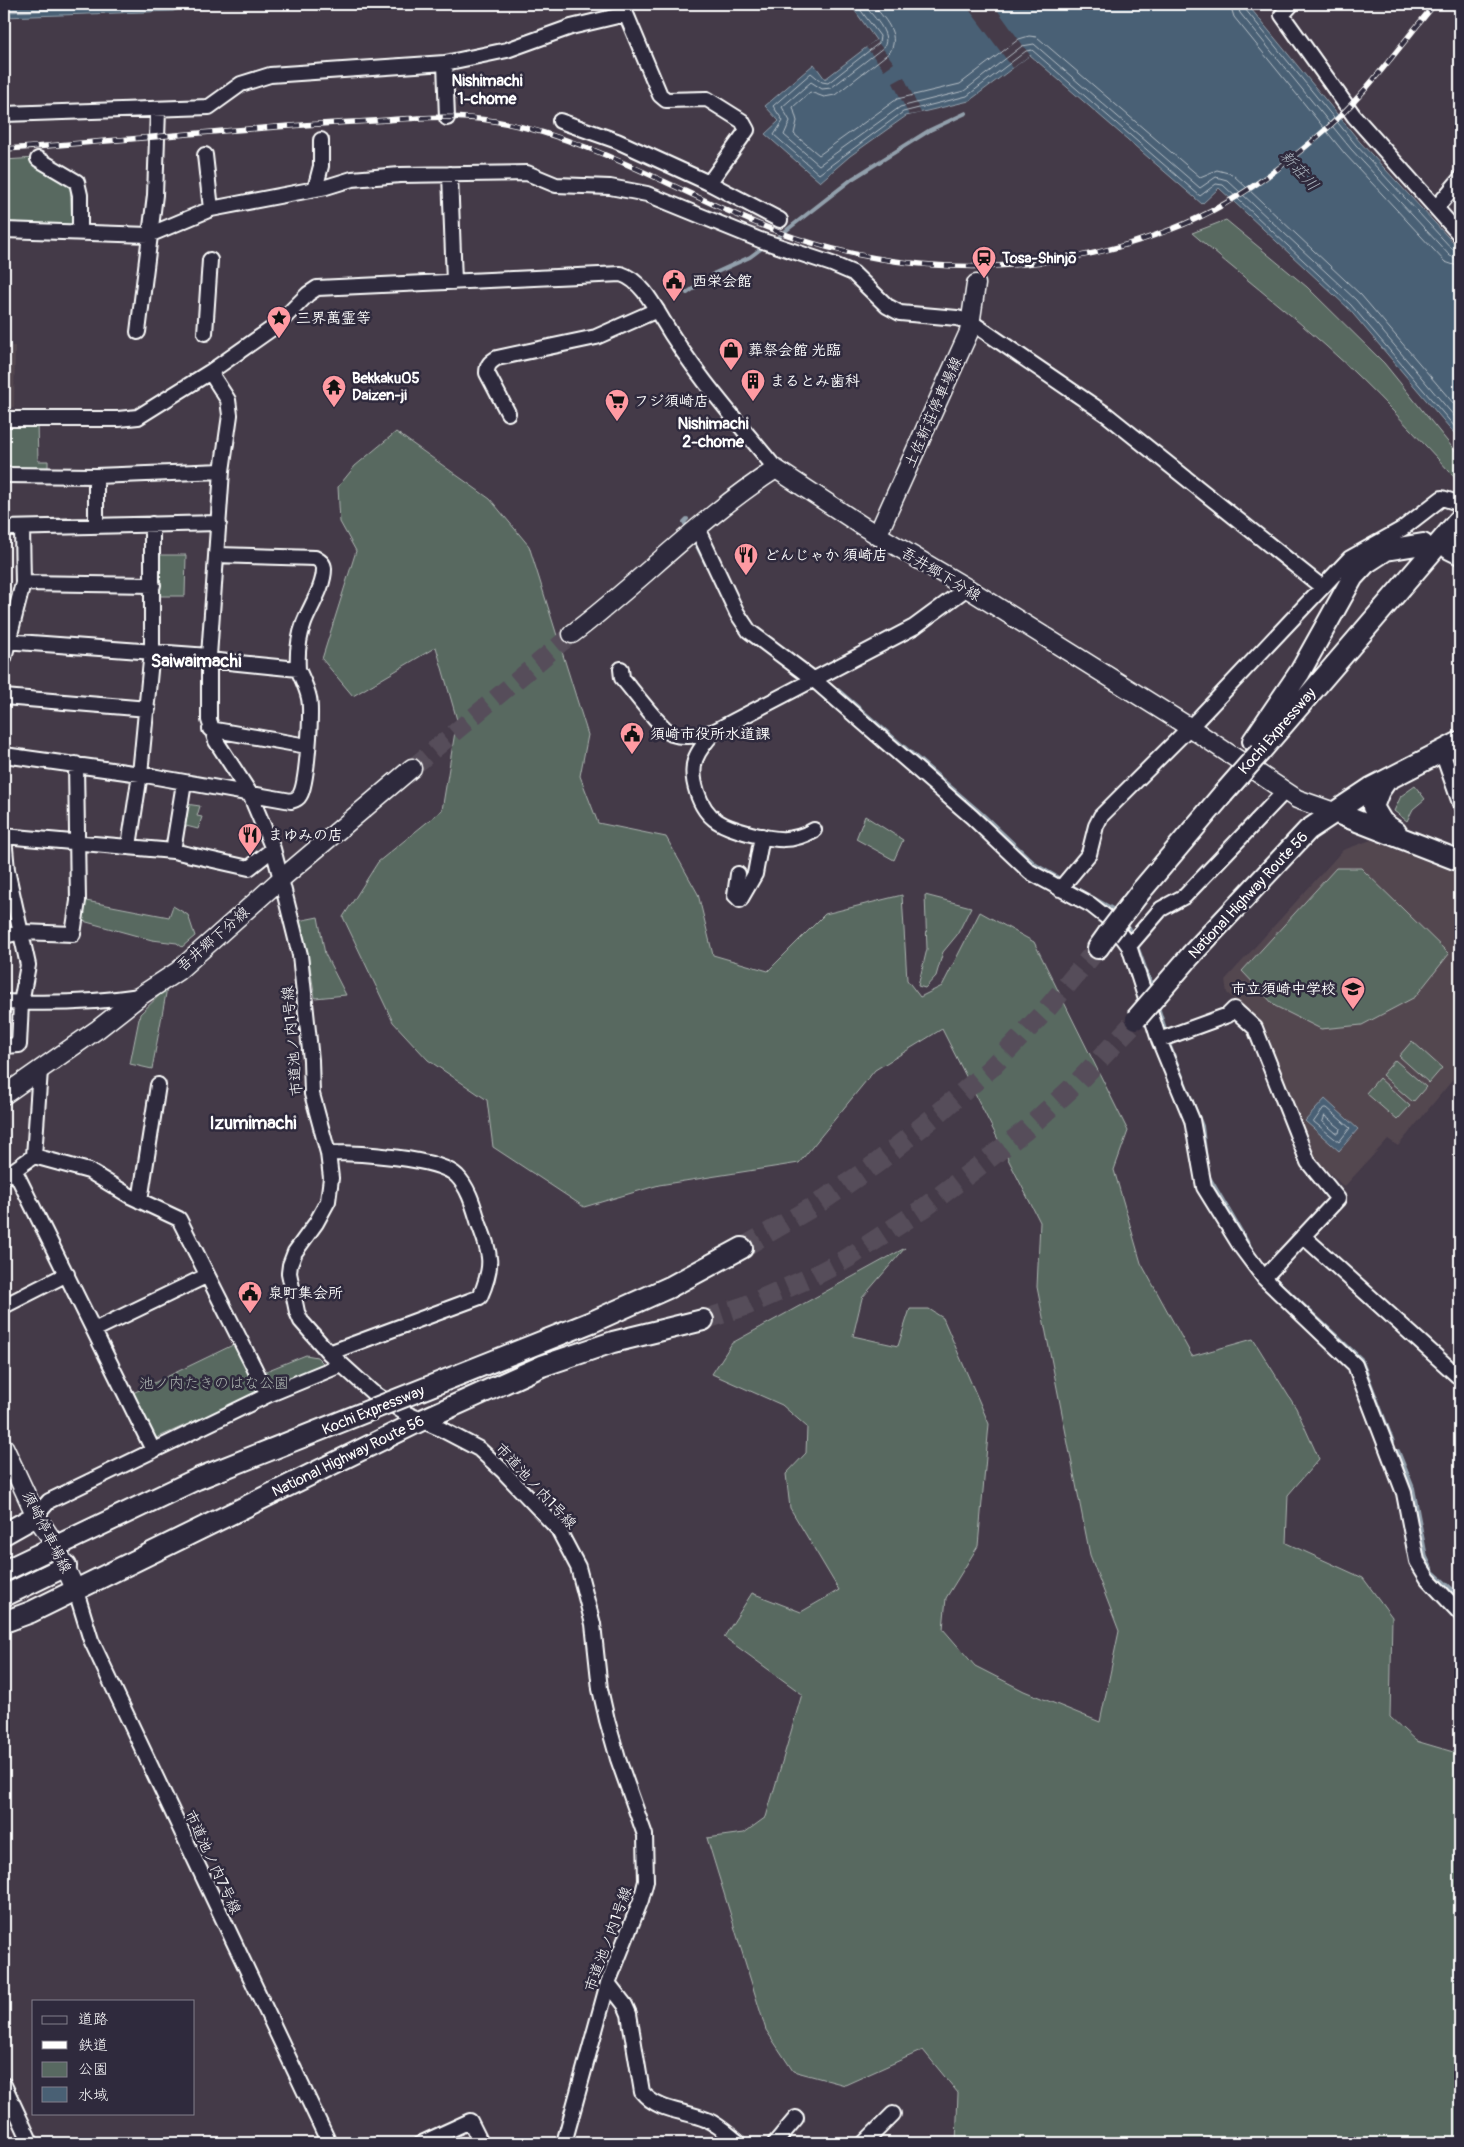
<svg xmlns="http://www.w3.org/2000/svg" width="1464" height="2147" viewBox="0 0 1464 2147" font-family="Pangolin,'Klee One',sans-serif">
<rect width="100%" height="100%" fill="#443a48"/>
<filter id="ink" filterUnits="userSpaceOnUse"><feTurbulence type="fractalNoise" baseFrequency=".02" numOctaves="2"/><feDisplacementMap in="SourceGraphic" scale="10" xChannelSelector="R" yChannelSelector="G"/><feConvolveMatrix kernelMatrix="1 2 1 2 8 2 1 2 1" color-interpolation-filters="sRGB"/></filter>
<g filter="url(#ink)">
<path fill="#534650" d="M 4,346 L 15,346 L 14,407 L 4,407 Z
M 1371,840 L 1460,874 L 1460,1071 L 1398,1146 L 1388,1139 L 1344,1187 L 1312,1155 L 1265,1027 L 1227,993 L 1225,980 L 1343,850 Z"/>
<path fill="#586961" stroke="#acb4b0" d="M 36,158 L 34,165 L 70,184 L 72,226 L 4,227 L 4,160 Z
M 1226,220 L 1307,287 L 1384,363 L 1460,457 L 1460,483 C 1417,436 1374,389 1326,346 C 1283,307 1236,272 1192,233 Z
M 37,423 L 38,461 L 48,461 L 48,471 L 4,471 L 4,424 Z
M 396,432 L 490,499 L 529,546 L 588,735 L 580,776 L 598,823 L 666,837 L 698,894 L 713,955 L 768,971 L 825,914 L 902,895 L 907,980 L 920,997 L 942,986 L 980,912 L 1034,942 L 1128,1131 L 1114,1170 L 1141,1263 L 1192,1356 L 1253,1339 L 1296,1408 L 1319,1459 L 1288,1495 L 1286,1543 L 1363,1578 L 1392,1617 L 1390,1717 L 1416,1741 L 1460,1754 L 1460,2143 L 956,2143 L 958,2093 L 923,2050 L 845,2085 L 793,2071 L 766,2030 L 707,1838 L 744,1833 L 766,1817 L 802,1694 L 724,1637 L 752,1593 L 801,1612 L 839,1590 L 790,1508 L 786,1474 L 806,1453 L 807,1427 L 782,1405 L 712,1374 L 732,1343 L 905,1248 L 862,1298 L 853,1336 L 898,1346 L 910,1309 L 929,1309 L 943,1318 L 989,1424 L 978,1546 L 946,1598 L 943,1629 L 975,1666 L 1024,1691 L 1100,1722 L 1119,1631 L 1090,1555 L 1037,1287 L 1040,1222 L 942,1029 L 875,1070 L 799,1163 L 659,1185 L 584,1207 L 493,1147 L 487,1100 L 428,1060 L 393,1022 L 343,917 L 378,862 L 442,810 L 457,720 L 436,647 L 353,696 L 322,659 L 356,551 L 340,522 L 338,487 L 355,466 Z
M 158,555 L 186,555 L 185,596 L 158,596 Z
M 1415,786 L 1425,799 L 1413,809 L 1407,821 L 1394,811 L 1401,796 Z
M 186,804 L 200,806 L 197,816 L 202,817 L 198,829 L 182,825 Z
M 865,816 L 903,840 L 894,860 L 856,839 Z
M 1336,868 L 1361,868 L 1449,954 L 1415,997 L 1362,1025 L 1321,1029 L 1275,1006 L 1242,971 Z
M 925,895 L 971,907 L 957,935 L 943,952 L 936,976 L 925,988 L 918,986 L 927,949 Z
M 86,901 L 169,917 L 173,906 L 188,915 L 195,936 L 182,947 L 177,943 L 152,940 L 83,921 Z
M 318,917 L 325,954 L 346,995 L 315,998 L 308,955 L 298,921 Z
M 167,988 L 152,1069 L 130,1064 L 140,1014 Z
M 1412,1041 L 1442,1068 L 1429,1083 L 1399,1056 Z
M 1395,1060 L 1426,1087 L 1413,1102 L 1382,1075 Z
M 1379,1078 L 1410,1106 L 1397,1120 L 1366,1093 Z
M 235,1344 L 251,1377 L 306,1355 L 317,1357 L 324,1364 L 154,1439 L 133,1393 Z"/>
<path fill="#496074" stroke="#92a0ac" d="M 4,4 L 199,4 L 173,11 L 4,17 Z
M 850,4 L 1247,4 L 1360,142 L 1460,250 L 1460,440 L 1348,308 L 1219,188 L 1202,204 L 1030,55 L 969,101 L 906,116 L 850,156 L 820,182 L 765,134 L 779,121 L 765,106 L 814,64 L 825,79 L 876,40 Z
M 1325,1099 L 1358,1129 L 1339,1151 L 1305,1121 Z"/>
<path fill="#443a48" d="M 965,4 L 993,4 L 1030,55 L 1013,68 Z
M 876,40 L 894,63 L 884,70 L 866,47 Z
M 904,77 L 921,113 L 909,115 L 893,83 Z"/>
<g fill="none" stroke-linecap="round" stroke-linejoin="round">
<path stroke="#b6bfc7" stroke-width="1" d="M 856,4 L 880,36 L 879,43 L 828,83 L 822,82 L 811,73 L 773,106 L 783,121 L 774,135 L 819,174 L 903,112 L 967,96 L 1026,51 L 1032,50 L 1200,196 L 1216,184 L 1223,185 L 1351,305 L 1460,433
M 863,4 C 872,15 892,33 884,47 L 831,88 L 822,89 L 811,82 L 782,107 L 790,121 L 784,135 L 819,165 L 900,107 L 964,91 L 1022,46 L 1034,44 L 1200,188 L 1216,177 L 1227,180 L 1356,300 L 1460,423
M 873,4 C 883,18 901,33 890,52 L 835,95 L 824,97 L 810,92 L 793,107 L 797,121 L 794,134 L 819,155 L 897,99 L 960,84 L 1019,39 L 1029,36 L 1037,37 L 1200,177 L 1217,170 L 1232,174 L 1361,295 L 1460,411
M 1230,4 L 1234,17 L 1345,154 L 1445,262 L 1460,267
M 1237,4 L 1240,13 L 1351,149 L 1450,256 L 1460,260
M 1244,4 L 1245,9 L 1356,145 L 1454,251 L 1460,253
M 4,6 L 59,4
M 4,12 L 172,6 L 181,4
M 1324,1108 L 1327,1108 L 1350,1128 L 1339,1142 L 1314,1122 Z
M 1325,1116 L 1340,1128 L 1339,1133 L 1336,1133 L 1323,1122 Z"/>
<path stroke="#92a0ac" stroke-width="4" d="M 774,240 L 852,179 L 930,130 L 966,113
M 687,293 L 715,273 L 750,257 L 766,245
M 687,527 L 684,522 L 687,519
M 695,542 L 707,566
M 838,690 L 982,814 L 1036,865 L 1060,879
M 1070,885 L 1118,912
M 1125,922 L 1130,931
M 1137,946 L 1153,990
M 1157,1004 L 1166,1032
M 1169,1044 L 1202,1126 L 1207,1168
M 1209,1177 L 1255,1255
M 1273,1277 L 1361,1359 L 1393,1442
M 1398,1451 L 1413,1488 L 1426,1557 L 1433,1572 L 1455,1592"/>
<path stroke="#574e5a" stroke-width="14" stroke-dasharray="14 7" stroke-linecap="butt" d="M 752,227 L 759,217"/>
<path stroke="#574e5a" stroke-width="18" stroke-dasharray="18 9" stroke-linecap="butt" d="M 412,768 L 572,634"/>
<path stroke="#574e5a" stroke-width="20" stroke-dasharray="20 10" stroke-linecap="butt" d="M 742,1248 L 816,1205 L 877,1163 L 935,1116 L 991,1068 L 1046,1010 L 1098,948
M 703,1320 L 745,1306 L 814,1276 L 848,1258 L 924,1208 L 1026,1130 L 1077,1083 L 1131,1026"/>
<defs>
<path id="minor" d="M 1292,4 L 1282,15 L 1354,116 L 1460,235
M 445,63 L 447,118
M 4,114 L 209,107 L 241,84 L 270,75 L 445,63 L 507,50 L 571,27 L 626,14 L 660,95 L 666,100 L 707,99 L 742,121 L 747,130 L 709,183
M 560,121 L 617,141 L 709,183 L 780,220
M 205,155 L 211,209
M 38,159 L 77,182 L 80,195 L 80,232
M 450,174 L 454,282
M 315,189 L 321,166 L 321,140
M 1436,208 L 1460,179
M 4,230 L 149,235 L 211,209 L 326,187 L 352,179 L 400,175 L 527,173 L 556,185 L 610,187 L 647,194 L 760,240 L 832,264 L 853,273 L 887,306 L 900,313 L 957,318 L 971,322 L 1107,415 L 1322,587
M 138,332 L 155,195 L 158,110
M 205,333 L 210,260
M 210,372 L 228,400 L 230,415 L 222,471 L 209,656 L 209,720 L 216,741 L 249,792 L 273,849 L 281,879 L 300,955 L 311,1060 L 312,1094 L 328,1153 L 331,1178 L 328,1201 L 316,1223 L 295,1252 L 290,1265 L 289,1273 L 297,1312 L 301,1321 L 329,1353 L 372,1392 L 405,1413 L 439,1428 L 479,1449 L 502,1470 L 558,1529 L 578,1567 L 593,1624 L 600,1689 L 607,1720 L 618,1759 L 645,1835 L 646,1881 L 641,1900 L 608,1983 L 564,2143
M 508,413 L 487,373 C 487,365 490,362 497,358 L 596,337 L 657,310
M 4,419 L 118,419 L 138,417 L 210,372 L 277,325 L 308,294 L 317,288 L 621,274 C 640,280 652,302 662,319 C 694,373 736,420 776,469
M 4,475 L 96,476 L 96,526
M 96,476 L 222,471
M 4,528 L 219,523
M 697,528 L 737,613 L 749,631 L 813,679 L 972,817 L 1030,872 L 1091,905 L 1110,920 L 1129,946 L 1159,1040 L 1192,1120 L 1204,1187 L 1241,1247 L 1264,1278 L 1355,1365 L 1404,1493 L 1417,1561 L 1428,1579 L 1460,1613
M 217,555 L 315,558 C 320,561 324,563 324,569 C 324,587 310,607 304,623 C 298,639 297,653 298,669
M 23,583 L 153,585
M 4,641 L 209,656
M 4,658 L 23,583 L 22,529
M 621,669 L 622,678 C 632,689 661,729 672,734 C 686,739 702,734 715,731 L 914,627 L 967,588
M 4,697 L 148,709
M 210,729 L 307,746
M 715,731 C 696,752 688,764 697,792 C 706,821 724,827 751,834 C 775,840 792,843 814,830
M 1442,752 L 1460,803
M 4,755 L 140,774 L 291,801 C 295,800 298,799 300,795 C 307,784 312,712 309,698 C 307,688 302,679 298,669 L 209,660
M 4,836 L 173,851 L 249,868 L 273,849
M 4,837 L 7,870 L 28,965 L 21,1003 L 19,1045 L 4,1046
M 129,846 L 140,774 L 152,650 L 152,524
M 173,851 L 184,783
M 738,874 L 735,895 L 740,900 L 755,874 L 762,836
M 1060,889 L 1089,854 L 1096,826 L 1101,816 L 1198,719 L 1350,558 L 1402,529 L 1442,498 L 1458,503
M 4,936 L 22,932 L 73,934 L 78,901 L 76,764
M 1129,946 L 1161,909 L 1185,896 L 1285,791
M 4,1002 C 50,1004 94,1003 140,996
M 1159,1040 L 1228,1015 L 1234,1009 L 1255,1028 L 1308,1162 L 1338,1199 L 1264,1278
M 328,1153 C 355,1153 439,1157 457,1176 C 469,1188 474,1208 479,1224 C 491,1255 494,1265 480,1297 L 329,1353
M 34,1156 L 40,1070
M 15,1171 L 153,1450
M 4,1177 L 34,1156 L 89,1171 L 130,1196 L 179,1219 L 268,1395
M 140,1201 L 158,1085
M 1303,1236 L 1460,1378
M 4,1306 L 67,1274
M 94,1330 L 206,1276
M 36,1516 L 49,1501 L 268,1395 L 341,1365
M 76,1591 L 91,1640 L 329,2143
M 608,1983 L 625,2005 L 629,2014 L 642,2092 C 658,2112 685,2110 707,2120 C 719,2125 729,2135 739,2143
M 4,2085 L 31,2143
M 422,2143 L 470,2121 L 481,2143
M 775,2143 L 796,2118
M 864,2143 L 893,2114"/>
<path id="major" d="M 877,536 L 969,332 L 976,284
M 572,634 C 642,581 702,516 776,469 L 864,527 L 967,588 L 1189,727 L 1297,799 L 1334,812
M 4,1095 L 98,1029 L 140,996 L 178,971 L 281,879 L 412,768
M 4,1447 L 36,1516 L 55,1544 L 76,1591"/>
<path id="highway" d="M 1450,549 L 1460,554
M 1253,741 L 1300,672 L 1353,577 L 1366,563 L 1386,550 L 1423,544
M 1260,752 L 1460,519
M 1386,781 L 1379,791 L 1373,807 L 1382,822 L 1396,832
M 1334,812 L 1460,861
M 1141,891 L 1223,794
M 1098,948 L 1108,934
M 1192,954 L 1308,830 L 1371,788 L 1460,742
M 594,1321 L 670,1287 L 742,1248
M 4,1534 L 36,1516
M 4,1596 L 66,1566
M 4,1622 L 31,1612 L 422,1420 L 542,1366 L 613,1342 L 703,1320"/>
</defs>
<use href="#minor" stroke="#fff" stroke-width="18"/>
<use href="#major" stroke="#fff" stroke-width="21"/>
<use href="#highway" stroke="#fff" stroke-width="24"/>
<use href="#minor" stroke="#2f2a3d" stroke-width="14"/>
<use href="#major" stroke="#2f2a3d" stroke-width="18"/>
<use href="#highway" stroke="#2f2a3d" stroke-width="20"/>
<defs>
<path id="rail" d="M 4,149 C 120,141 237,128 354,122 C 399,120 448,113 494,121 C 595,138 681,195 776,231 C 903,278 1045,279 1172,229 C 1225,209 1274,174 1316,138 C 1362,100 1397,49 1435,4"/>
</defs>
<use href="#rail" stroke="#fff" stroke-width="5.5"/>
<use href="#rail" stroke="#2f2a3d" stroke-width="4" stroke-dasharray="11" stroke-linecap="butt"/>
<defs>
<path id="highway-bridge" d="M 1223,794 L 1260,752
M 1108,934 L 1141,891
M 1136,1019 L 1192,954
M 4,1571 L 197,1479 L 594,1321"/>
</defs>
<use href="#highway-bridge" stroke="#fff" stroke-width="24" stroke-linecap="butt"/>
<use href="#highway-bridge" stroke="#2f2a3d" stroke-width="20"/>
</g>
</g>
<defs>
<symbol id="station-pin" viewBox="-11 -11 22 30"><path d="M0 17L-7.5 6A9.5 9.5 0 1 1 7.5 6Z" fill="#ff9aa2" stroke="#2f2a3d"/><path d="M-3-6H3Q5-6 5-4V2Q5 4 3 4L4.5 6H3L1.5 4h-3L-3 6H-4.5L-3 4Q-5 4-5 2V-4Q-5-6-3-6ZM-3.5-4v3h7v-3ZM-3.5 1v1.5H-2V1ZM2 1v1.5H3.5V1Z" fill="#111"/></symbol>
<symbol id="civic-pin" viewBox="-11 -11 22 30"><path d="M0 17L-7.5 6A9.5 9.5 0 1 1 7.5 6Z" fill="#ff9aa2" stroke="#2f2a3d"/><path d="M-.6-6.5H3V-4.5H.6V-3L4-1V1h2V6H-6V1h2V-1L-.6-3ZM-1.2 2.5V6h2.4V2.5Z" fill="#111"/></symbol>
<symbol id="sight-pin" viewBox="-11 -11 22 30"><path d="M0 17L-7.5 6A9.5 9.5 0 1 1 7.5 6Z" fill="#ff9aa2" stroke="#2f2a3d"/><path d="M0-6L1.8-2.2L6-1.7L2.9 1.2L3.7 5.4L0 3.3L-3.7 5.4L-2.9 1.2L-6-1.7L-1.8-2.2Z" fill="#111"/></symbol>
<symbol id="shop-pin" viewBox="-11 -11 22 30"><path d="M0 17L-7.5 6A9.5 9.5 0 1 1 7.5 6Z" fill="#ff9aa2" stroke="#2f2a3d"/><path d="M-5-2.5h2.3a2.7 3.5 0 0 1 5.4 0H5L5.5 6h-11ZM-1.5-2.5h3a1.5 2.3 0 0 0-3 0Z" fill="#111"/></symbol>
<symbol id="building-pin" viewBox="-11 -11 22 30"><path d="M0 17L-7.5 6A9.5 9.5 0 1 1 7.5 6Z" fill="#ff9aa2" stroke="#2f2a3d"/><path d="M-4-6H4V6H1V3H-1V6H-4ZM-2.5-4.3h1.7v1.8h-1.7ZM.8-4.3h1.7v1.8H.8ZM-2.5-1h1.7V.8h-1.7ZM.8-1h1.7V.8H.8Z" fill="#111"/></symbol>
<symbol id="temple-pin" viewBox="-11 -11 22 30"><path d="M0 17L-7.5 6A9.5 9.5 0 1 1 7.5 6Z" fill="#ff9aa2" stroke="#2f2a3d"/><path d="M0-6L5-2H3V0L6.5 2.5H4V6H1.5V3h-3V6H-4V2.5H-6.5L-3 0V-2H-5Z" fill="#111"/></symbol>
<symbol id="supermarket-pin" viewBox="-11 -11 22 30"><path d="M0 17L-7.5 6A9.5 9.5 0 1 1 7.5 6Z" fill="#ff9aa2" stroke="#2f2a3d"/><path d="M-6-5.5h2.5l.6 2H6L4.5 2H-2.5L-4.4-4H-6ZM-1.5 3.2a1.3 1.3 0 1 0 .1 0ZM3 3.2a1.3 1.3 0 1 0 .1 0Z" fill="#111"/></symbol>
<symbol id="restaurant-pin" viewBox="-11 -11 22 30"><path d="M0 17L-7.5 6A9.5 9.5 0 1 1 7.5 6Z" fill="#ff9aa2" stroke="#2f2a3d"/><path d="M-5-6h1v4h1v-4h1v4h1v-4h1v5L-1.5 .5V6h-2V.5L-5-1ZM5-6V6H3V1.5H1.5Q1.5-4 5-6Z" fill="#111"/></symbol>
<symbol id="school-pin" viewBox="-11 -11 22 30"><path d="M0 17L-7.5 6A9.5 9.5 0 1 1 7.5 6Z" fill="#ff9aa2" stroke="#2f2a3d"/><path d="M0-5L7-2L0 1L-7-2ZM-4 1L0 2.5L4 1V4Q0 6-4 4Z" fill="#111"/></symbol>
</defs>
<g fill-rule="evenodd">
<use href="#station-pin" x="970" y="244" width="28" height="38"/>
<use href="#civic-pin" x="660" y="267" width="28" height="38"/>
<use href="#sight-pin" x="265" y="304" width="28" height="38"/>
<use href="#shop-pin" x="717" y="336" width="28" height="38"/>
<use href="#building-pin" x="739" y="367" width="28" height="38"/>
<use href="#temple-pin" x="320" y="373" width="28" height="38"/>
<use href="#supermarket-pin" x="603" y="387" width="28" height="38"/>
<use href="#restaurant-pin" x="732" y="541" width="28" height="38"/>
<use href="#civic-pin" x="618" y="720" width="28" height="38"/>
<use href="#restaurant-pin" x="236" y="821" width="28" height="38"/>
<use href="#school-pin" x="1339" y="975" width="28" height="38"/>
<use href="#civic-pin" x="236" y="1279" width="28" height="38"/>
</g>
<g text-anchor="middle" stroke-width="5" stroke-linejoin="round" paint-order="stroke">
<g font-size="15" font-weight="bold" fill="#fff" stroke="#2f2a3d" text-anchor="start">
<text x="1002" y="263">Tosa-Shinjō</text>
<text x="692" y="286">西栄会館</text>
<text x="296" y="323">三界萬霊等</text>
<text x="748" y="355">葬祭会館 光臨</text>
<text x="352" y="383">Bekkaku05<tspan x="352" dy="17">Daizen-ji</tspan></text>
<text x="770" y="386">まるとみ歯科</text>
<text x="634" y="406">フジ須崎店</text>
<text x="764" y="560">どんじゃか 須崎店</text>
<text x="650" y="739">須崎市役所水道課</text>
<text x="268" y="840">まゆみの店</text>
<text x="1336" y="994" text-anchor="end">市立須崎中学校</text>
<text x="268" y="1298">泉町集会所</text>
</g>
<g font-size="15" fill="#fff" stroke="#2f2a3d">
<text transform="translate(933 412) rotate(-66)" y="5">土佐新荘停車場線</text>
<text transform="translate(941 574) rotate(31)" y="5">吾井郷下分線</text>
<text transform="translate(1277 731) rotate(-49)" y="5">Kochi Expressway</text>
<text transform="translate(1248 895) rotate(-47)" y="5">National Highway Route 56</text>
<text transform="translate(213 939) rotate(-41)" y="5">吾井郷下分線</text>
<text transform="translate(292 1041) rotate(-95)" y="5">市道池ノ内1号線</text>
<text transform="translate(373 1410) rotate(-22)" y="5">Kochi Expressway</text>
<text transform="translate(348 1456) rotate(-26)" y="5">National Highway Route 56</text>
<text transform="translate(536 1486) rotate(47)" y="5">市道池ノ内1号線</text>
<text transform="translate(47 1532) rotate(63)" y="5">須崎停車場線</text>
<text transform="translate(213 1862) rotate(65)" y="5">市道池ノ内7号線</text>
<text transform="translate(608 1939) rotate(-70)" y="5">市道池ノ内1号線</text>
</g>
<g font-size="15" fill="#acb4b0" stroke="#2f2a3d">
<text x="214" y="1388">池ノ内たきのはな公園</text>
</g>
<g font-size="16" font-weight="bold" fill="#fff" stroke="#2f2a3d">
<text x="487" y="86">Nishimachi<tspan x="487" dy="18">1-chome</tspan></text>
<text x="713" y="429">Nishimachi<tspan x="713" dy="18">2-chome</tspan></text>
</g>
<g font-size="16" font-style="italic" fill="#adb7c0" stroke="#2f2a3d">
<text transform="translate(1300 170) rotate(48)" y="6">新荘川</text>
</g>
<g font-size="18" font-weight="bold" fill="#fff" stroke="#2f2a3d">
<text x="196" y="667">Saiwaimachi</text>
<text x="253" y="1129">Izumimachi</text>
</g>
</g>
<rect width="1464" height="2147" fill="none" stroke="#2f2a3d" stroke-width="20"/>
<rect x="10" y="10" width="1444" height="2127" fill="none" stroke="#fff" stroke-width="2" filter="url(#ink)"/>
<rect x="32" y="2000" width="162" height="115" fill="#2f2a3d" stroke="#827f8b"/>
<rect x="42" y="2016" width="25" height="8" fill="#2f2a3d" stroke="#827f8b"/>
<text x="78" y="2024" font-size="15" fill="#ffffff">道路</text>
<rect x="42" y="2041" width="25" height="8" fill="#ffffff" stroke="#827f8b"/>
<text x="78" y="2050" font-size="15" fill="#ffffff">鉄道</text>
<rect x="42" y="2062" width="25" height="15" fill="#586961" stroke="#827f8b"/>
<text x="78" y="2074" font-size="15" fill="#ffffff">公園</text>
<rect x="42" y="2087" width="25" height="15" fill="#496074" stroke="#827f8b"/>
<text x="78" y="2100" font-size="15" fill="#ffffff">水域</text>
</svg>
